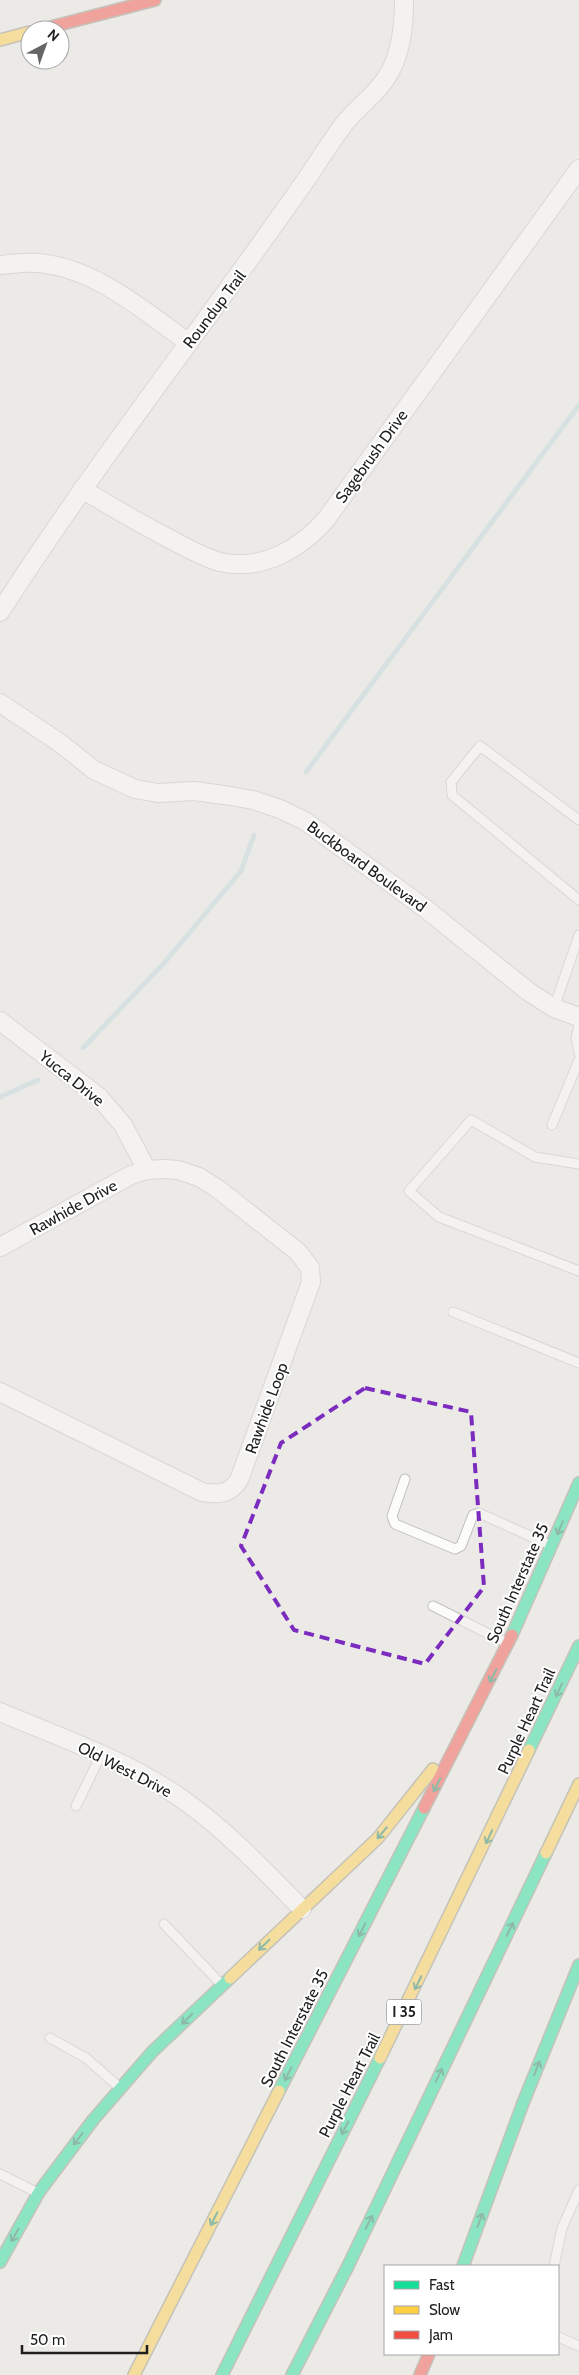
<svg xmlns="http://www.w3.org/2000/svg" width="579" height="2375" viewBox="0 0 579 2375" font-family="Cabin,sans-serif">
<rect width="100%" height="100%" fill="#eceae7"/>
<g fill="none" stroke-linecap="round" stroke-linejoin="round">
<path stroke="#bdd8dc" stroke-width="5" d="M 306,772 L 579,405
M 83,1048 L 165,962 L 241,871 L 254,835
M 0,1097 L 38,1080"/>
<defs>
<path id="lane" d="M 579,820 L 480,746 L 451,782 L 452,795 L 579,900
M 554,1008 L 579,935
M 579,1025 L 576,1038 L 579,1053
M 552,1125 L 579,1060
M 579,1164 L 535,1157 L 471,1120 L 409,1191 L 439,1217 L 579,1271
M 453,1312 L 579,1363
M 405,1479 L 392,1516 L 395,1524 L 455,1549 L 461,1546 L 473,1515 L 479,1513 L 550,1545
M 433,1606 L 507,1643
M 76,1806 L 101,1755
M 164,1924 L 222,1985
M 50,2038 L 86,2058 L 119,2087
M 0,2174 L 38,2193
M 554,2266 L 562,2228 L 579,2190
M 558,2337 L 579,2346"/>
<path id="street" d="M 0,265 C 13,264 25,262 38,263 C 96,268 142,310 189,343
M 82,489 C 110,506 139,523 168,538 C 185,547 202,557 220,562 C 262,572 302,548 327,518 L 579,169
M 0,612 C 97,461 208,321 310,174 C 321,157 332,140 344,124 C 359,105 380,92 391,70 C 402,48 404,24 404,0
M 0,703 L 60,743 L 94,770 L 135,789 L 158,793 L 194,791 L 224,795 L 253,800 L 280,809 L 305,821 L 426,909 L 529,992 L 554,1008 L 579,1017
M 0,1021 L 99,1097 L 123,1125 L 147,1170
M 0,1247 L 131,1175 L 147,1170 L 164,1169 L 178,1170 L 199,1177 L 218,1189 L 298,1252 L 310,1268 L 311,1282 L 239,1480 C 230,1494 218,1495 202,1492 L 0,1392
M 0,1712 C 61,1738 127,1760 182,1799 C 226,1830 264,1870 302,1909"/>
<path id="fast" d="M 512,1635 L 579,1483
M 529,1750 L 579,1646
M 279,2091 L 424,1808
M 0,2262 L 39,2192 L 93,2120 L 152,2052 L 230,1978
M 463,2266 L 523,2103 L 579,1965
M 222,2375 L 380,2058
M 292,2375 L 348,2266 L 546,1853"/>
<path id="slow" d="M 0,40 L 30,32
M 546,1853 L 579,1784
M 230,1978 L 378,1838 L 433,1769
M 380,2058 L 529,1750
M 134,2375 L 279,2091"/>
<path id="jam" d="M 39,30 L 155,0
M 424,1808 L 512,1635
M 420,2375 L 429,2354"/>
</defs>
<use href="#lane" stroke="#c2c1bf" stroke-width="11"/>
<use href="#street" stroke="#c2c1bf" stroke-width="20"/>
<use href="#fast" stroke="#939381" stroke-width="14"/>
<use href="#slow" stroke="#939381" stroke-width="14"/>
<use href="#jam" stroke="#939381" stroke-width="14"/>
<use href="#lane" stroke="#fcfcfb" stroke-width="9"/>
<use href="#street" stroke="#fcfcfb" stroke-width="18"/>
<use href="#fast" stroke="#16e098" stroke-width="11"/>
<use href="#slow" stroke="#ffcf43" stroke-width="11"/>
<use href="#jam" stroke="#f24e42" stroke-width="11"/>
</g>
<defs><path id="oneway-shaft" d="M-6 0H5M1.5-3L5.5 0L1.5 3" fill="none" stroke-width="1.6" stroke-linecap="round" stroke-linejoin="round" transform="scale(1.25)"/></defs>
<g stroke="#1a7f5b">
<use href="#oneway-shaft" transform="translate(560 1528) rotate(113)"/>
<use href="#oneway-shaft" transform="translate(493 1676) rotate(117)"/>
<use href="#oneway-shaft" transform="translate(559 1690) rotate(115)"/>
<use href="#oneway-shaft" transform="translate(437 1785) rotate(117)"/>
<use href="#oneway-shaft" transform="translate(382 1833) rotate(130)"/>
<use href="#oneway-shaft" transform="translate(489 1837) rotate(115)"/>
<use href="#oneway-shaft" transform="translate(510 1929) rotate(-64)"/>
<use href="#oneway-shaft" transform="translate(362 1930) rotate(117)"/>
<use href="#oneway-shaft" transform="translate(264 1945) rotate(136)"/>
<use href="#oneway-shaft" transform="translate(418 1983) rotate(116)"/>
<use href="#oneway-shaft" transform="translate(187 2019) rotate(136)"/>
<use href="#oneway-shaft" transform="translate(537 2068) rotate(-68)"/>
<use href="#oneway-shaft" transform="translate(288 2074) rotate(117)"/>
<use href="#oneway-shaft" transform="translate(439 2075) rotate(-64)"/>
<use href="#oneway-shaft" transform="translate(345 2128) rotate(117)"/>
<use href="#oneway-shaft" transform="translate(78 2139) rotate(129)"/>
<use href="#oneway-shaft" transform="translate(214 2219) rotate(117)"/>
<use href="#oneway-shaft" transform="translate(480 2220) rotate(-70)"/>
<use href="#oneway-shaft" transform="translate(369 2222) rotate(-64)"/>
<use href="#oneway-shaft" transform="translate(15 2235) rotate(119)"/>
</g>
<path d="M0 0H579V2375H0ZM 365,1388 L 471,1412 L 484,1587 L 425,1664 L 294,1630 L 241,1546 L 281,1443 Z" fill="#eceae7" fill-opacity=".55" fill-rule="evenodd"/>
<path fill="none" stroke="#7b2cbf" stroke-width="4" stroke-dasharray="10 6" stroke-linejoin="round" d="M 365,1388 L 471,1412 L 484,1587 L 425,1664 L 294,1630 L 241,1546 L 281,1443 Z"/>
<g text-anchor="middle" stroke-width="4" stroke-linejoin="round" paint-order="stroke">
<rect fill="#fff" stroke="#626262" stroke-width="1" x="386.5" y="1999.5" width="35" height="25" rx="4"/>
<g font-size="15" font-weight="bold" fill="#1e1e1e">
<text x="404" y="2017">I 35</text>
</g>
<g font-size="16" fill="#1e1e1e" stroke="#fff">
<text transform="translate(214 309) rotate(-53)" y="6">Roundup Trail</text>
<text transform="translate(371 456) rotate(-54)" y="6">Sagebrush Drive</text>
<text transform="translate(367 866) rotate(36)" y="6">Buckboard Boulevard</text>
<text transform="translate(72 1078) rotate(39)" y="6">Yucca Drive</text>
<text transform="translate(73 1207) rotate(-29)" y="6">Rawhide Drive</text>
<text transform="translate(266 1408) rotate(-70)" y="6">Rawhide Loop</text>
<text transform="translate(517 1583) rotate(-66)" y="6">South Interstate 35</text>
<text transform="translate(526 1721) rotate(-65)" y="6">Purple Heart Trail</text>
<text transform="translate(125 1769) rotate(27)" y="6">Old West Drive</text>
<text transform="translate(294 2028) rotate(-63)" y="6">South Interstate 35</text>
<text transform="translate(349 2085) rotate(-63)" y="6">Purple Heart Trail</text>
</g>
</g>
<rect x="384" y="2265" width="175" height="90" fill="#ffffff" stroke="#a5a5a5"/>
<rect x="394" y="2281" width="25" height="8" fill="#16e098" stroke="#a5a5a5"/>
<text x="429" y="2290" font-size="15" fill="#1e1e1e">Fast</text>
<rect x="394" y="2306" width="25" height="8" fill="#ffcf43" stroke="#a5a5a5"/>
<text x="429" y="2315" font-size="15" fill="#1e1e1e">Slow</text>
<rect x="394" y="2331" width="25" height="8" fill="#f24e42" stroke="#a5a5a5"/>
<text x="429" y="2340" font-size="15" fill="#1e1e1e">Jam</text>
<g transform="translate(45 45) rotate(41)"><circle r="24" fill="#ffffff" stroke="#a5a5a5"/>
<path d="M0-4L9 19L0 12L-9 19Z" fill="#666564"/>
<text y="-8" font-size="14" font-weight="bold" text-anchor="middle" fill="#1e1e1e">N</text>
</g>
<path d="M22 2345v8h125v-8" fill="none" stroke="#1e1e1e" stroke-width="2.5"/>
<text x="30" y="2345" font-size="15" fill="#1e1e1e" stroke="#ffffff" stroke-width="4" paint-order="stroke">50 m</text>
</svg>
